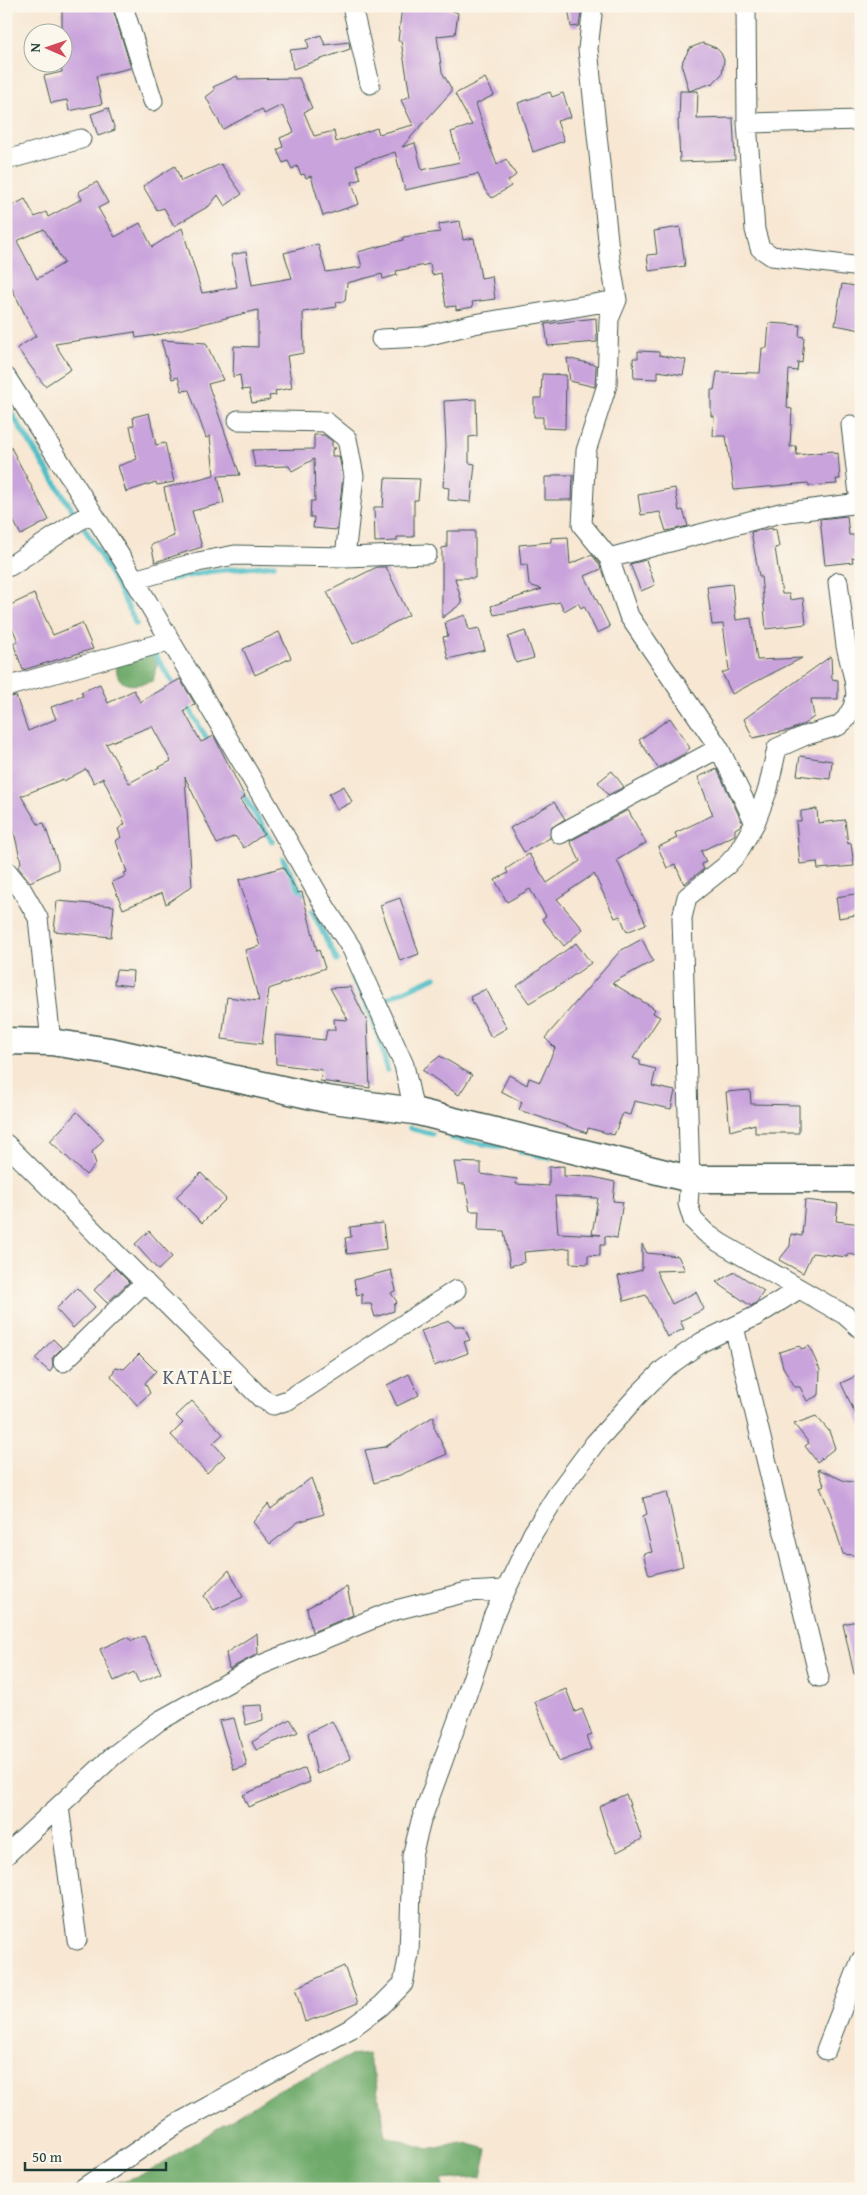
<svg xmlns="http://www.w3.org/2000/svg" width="867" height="2195" viewBox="0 0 867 2195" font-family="'Gentium Book Plus',serif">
<rect width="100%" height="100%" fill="#fbf7ec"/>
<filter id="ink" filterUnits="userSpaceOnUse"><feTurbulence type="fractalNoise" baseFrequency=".02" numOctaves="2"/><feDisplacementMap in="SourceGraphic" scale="10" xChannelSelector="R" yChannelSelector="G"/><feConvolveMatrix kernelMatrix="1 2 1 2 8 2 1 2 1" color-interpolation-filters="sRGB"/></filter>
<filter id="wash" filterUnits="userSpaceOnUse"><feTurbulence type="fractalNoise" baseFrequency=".0096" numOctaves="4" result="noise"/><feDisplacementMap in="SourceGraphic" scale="20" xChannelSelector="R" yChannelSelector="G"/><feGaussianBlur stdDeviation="1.12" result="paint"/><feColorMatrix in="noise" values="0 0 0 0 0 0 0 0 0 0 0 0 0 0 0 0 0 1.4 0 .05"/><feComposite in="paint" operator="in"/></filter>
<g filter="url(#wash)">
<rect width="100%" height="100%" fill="#f7e7d3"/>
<path fill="#6eaa6a" stroke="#46744f" d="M 153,652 L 157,665 L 153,681 C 134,686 116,690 116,664 Z
M 367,2054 L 376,2083 L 386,2136 L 428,2149 L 461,2142 L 487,2149 L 481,2177 L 442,2180 L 443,2189 L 108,2189 L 112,2184 L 147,2173 L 278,2090 L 349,2056 Z"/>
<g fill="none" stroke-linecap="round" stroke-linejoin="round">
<path stroke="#50bec7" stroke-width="5.5" d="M 6,405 L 76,516
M 85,529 L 116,583 L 136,624
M 167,580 L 212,571 L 274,565
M 154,653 L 176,688
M 185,702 L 211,746
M 241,792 L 272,841
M 283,859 L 302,894
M 312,911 L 337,960
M 352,979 C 370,1007 381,1038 387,1070
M 386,1005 L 384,1000 L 435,977
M 410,1128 L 432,1134
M 451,1138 L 502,1147
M 520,1151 L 550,1158"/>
</g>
<g id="blocks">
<path fill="#c9a3dc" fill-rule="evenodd" d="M 62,6 L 112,6 L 131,68 L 96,76 L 102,104 L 69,111 L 67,100 L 51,103 L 44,76 L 62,72 L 60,62 L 62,62 Z
M 402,6 L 441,6 L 458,13 L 455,34 L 437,36 L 442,72 L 451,88 L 451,92 L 402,147 L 415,143 L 422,170 L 460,162 L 451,132 L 472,125 L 455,94 L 485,78 L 494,95 L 476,104 L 489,144 L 497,165 L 506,159 L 516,175 L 508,181 L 511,186 L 492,198 L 485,190 L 478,174 L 405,190 L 395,152 L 356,165 L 361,179 L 352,182 L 359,204 L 323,216 L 311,176 L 306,178 L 304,174 L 301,175 L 297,166 L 292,169 L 288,161 L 283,163 L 277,150 L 283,147 L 280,138 L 294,132 L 282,105 L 264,114 L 262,109 L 223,129 L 206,97 L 215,90 L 213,87 L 237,76 L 238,79 L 299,78 L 312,108 L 304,112 L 314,136 L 334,131 L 336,142 L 377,128 L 379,134 L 413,125 L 401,100 L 410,96 L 401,41 L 398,41 Z
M 568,6 L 582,6 L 579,26 L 571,27 Z
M 321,35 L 325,45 L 349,42 L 350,49 L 293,69 L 290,50 L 309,48 L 307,40 Z
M 703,43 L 716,48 L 721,53 L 724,60 L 722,74 L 713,83 L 689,91 L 682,67 L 683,60 L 690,48 Z
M 680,91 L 698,91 L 697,119 L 733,118 L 735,160 L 680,162 L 678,120 L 679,120 Z
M 550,92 L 552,97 L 563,93 L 571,117 L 557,121 L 564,141 L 533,152 L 518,103 Z
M 108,108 L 115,130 L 98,136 L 91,114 Z
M 221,164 L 242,194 L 225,206 L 218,195 L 209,206 L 174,226 L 164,208 L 157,210 L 143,186 L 175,166 L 181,181 Z
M 97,182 L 108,203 L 98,208 L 115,237 L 140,223 L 152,247 L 182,228 L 202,293 L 237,287 L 231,255 L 246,252 L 252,285 L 292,278 L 284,253 L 318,244 L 326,272 L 362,267 L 358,252 L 403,240 L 403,237 L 440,232 L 439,224 L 460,221 L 463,240 L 474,238 L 481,278 L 492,276 L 495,299 L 472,302 L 473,307 L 456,310 L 456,306 L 446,307 L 441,273 L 432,275 L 430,264 L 396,271 L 397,275 L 383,279 L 382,274 L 347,283 L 345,301 L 336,302 L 337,307 L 303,312 L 304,353 L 287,356 L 292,388 L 275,391 L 276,395 L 269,396 L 270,400 L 252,403 L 249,389 L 242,390 L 240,375 L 233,377 L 234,346 L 258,347 L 258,310 L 162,334 L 136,338 L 135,332 L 55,344 L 71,369 L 45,386 L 17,348 L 36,336 L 6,277 L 6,209 L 25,199 L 35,217 L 46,212 L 48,217 L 82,199 L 78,192 ZM 44,229 L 64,263 L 37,279 L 17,241 Z
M 680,227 L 685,266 L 649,271 L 647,255 L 657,254 L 654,231 Z
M 842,284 L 861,287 L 861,330 L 835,325 Z
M 596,318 L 597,342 L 548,346 L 545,324 Z
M 769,323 L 800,325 L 799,336 L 804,337 L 802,363 L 798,362 L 797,371 L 789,370 L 787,408 L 792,409 L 790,447 L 796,446 L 797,455 L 833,451 L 834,454 L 838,453 L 840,479 L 836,479 L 837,484 L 809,486 L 808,483 L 734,490 L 726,436 L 713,436 L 714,416 L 711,416 L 711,390 L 714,390 L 717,372 L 760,373 L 762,348 L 767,348 Z
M 161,340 L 206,343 L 223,380 L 208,384 L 240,475 L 218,476 L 224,503 L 192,511 L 202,547 L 155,562 L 151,545 L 174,536 L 164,488 L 214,475 L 210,436 L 206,438 L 189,390 L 182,391 L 178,377 L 172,379 Z
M 638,351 L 659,352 L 659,355 L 686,360 L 683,375 L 658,371 L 658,379 L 634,378 L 633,358 L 638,358 Z
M 567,358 L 596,365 L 595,387 L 570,381 Z
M 542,374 L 566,375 L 565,429 L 543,428 L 543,417 L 534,417 L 534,398 L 541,398 Z
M 476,399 L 477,436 L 469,437 L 469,463 L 475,464 L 471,502 L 448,500 L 449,488 L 443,487 L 446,446 L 444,401 Z
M 149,413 L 156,445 L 165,443 L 174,482 L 157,485 L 156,482 L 126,492 L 118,466 L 137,459 L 130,426 L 134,425 L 133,417 Z
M 314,435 L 324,435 L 332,441 L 332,448 L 336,448 L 332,450 L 332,456 L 339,456 L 343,476 L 337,530 L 313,528 L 314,517 L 310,517 L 311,501 L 315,501 L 314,459 L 292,471 L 289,466 L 255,467 L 252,450 L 314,449 Z
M 6,438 L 49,520 L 21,535 L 6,507 Z
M 553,475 L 573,475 L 572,500 L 545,500 L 545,477 L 553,477 Z
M 385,478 L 420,479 L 418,500 L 414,500 L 414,537 L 397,537 L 397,541 L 375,542 L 374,507 L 383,507 Z
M 675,488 L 679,511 L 683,510 L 688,526 L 666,531 L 660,512 L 641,515 L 638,495 Z
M 847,516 L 849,535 L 854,535 L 857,557 L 852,558 L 853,562 L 825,565 L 820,519 Z
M 772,528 L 772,530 L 776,529 L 779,547 L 775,548 L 782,594 L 789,594 L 790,600 L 803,598 L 806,624 L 766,629 L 761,576 L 759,576 L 751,532 Z
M 447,531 L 475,531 L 475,578 L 455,578 L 462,603 L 442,618 L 442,548 L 447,547 Z
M 568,537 L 570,564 L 592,555 L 599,564 L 601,569 L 585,576 L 610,627 L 597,633 L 584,606 L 581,608 L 578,603 L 564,611 L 560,602 L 494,615 L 491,606 L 542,589 L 529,585 L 527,564 L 521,565 L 519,545 L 551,542 L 551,538 Z
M 646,560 L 655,585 L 641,591 L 630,564 Z
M 377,567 L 386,567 L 409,615 L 353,644 L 327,592 Z
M 732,584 L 736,620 L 751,618 L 757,660 L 802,658 L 732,694 L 722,673 L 729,670 L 723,624 L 712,625 L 707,587 Z
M 34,594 L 53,635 L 82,623 L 93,649 L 23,670 L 13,643 L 18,641 L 6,614 L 6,607 Z
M 465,615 L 469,630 L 479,628 L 485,650 L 448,659 L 443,637 L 448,636 L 445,622 Z
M 525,631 L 534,658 L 516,663 L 508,637 Z
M 279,632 L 291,658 L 255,675 L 243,649 Z
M 831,656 L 832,679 L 838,680 L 838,699 L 811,699 L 814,717 L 804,724 L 790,730 L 753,738 L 744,719 Z
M 180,679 L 195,704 L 184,711 L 201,742 L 214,736 L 245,797 L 240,800 L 264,834 L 244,848 L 235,836 L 217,844 L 185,777 L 192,886 L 166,904 L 162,893 L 123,909 L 112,882 L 126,876 L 124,873 L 127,872 L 116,841 L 121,837 L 118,829 L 125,824 L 103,778 L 94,783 L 86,769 L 64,781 L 63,779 L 21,796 L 38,824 L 44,823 L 58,863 L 58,869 L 30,882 L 18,867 L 21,862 L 14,832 L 6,835 L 6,698 L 16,696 L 28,731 L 56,719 L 51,707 L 83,696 L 81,692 L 100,684 L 108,703 L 134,690 L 140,702 ZM 152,726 L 171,761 L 129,783 L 106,744 Z
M 670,718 L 690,748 L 685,752 L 686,753 L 658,768 L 639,740 Z
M 800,756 L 832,761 L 830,779 L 797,775 Z
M 717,769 L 742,822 L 740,826 L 735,829 L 735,835 L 701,851 L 706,862 L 701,864 L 704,869 L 684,884 L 675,864 L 667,868 L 658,847 L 677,838 L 675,833 L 713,815 L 698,777 Z
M 612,771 L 624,787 L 608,795 L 598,782 Z
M 344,786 L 352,802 L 337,810 L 329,794 Z
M 554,802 L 565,819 L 551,828 L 550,838 L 524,852 L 510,828 Z
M 817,809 L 818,823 L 845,820 L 848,844 L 851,843 L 854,866 L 818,869 L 817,862 L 800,864 L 796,821 L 801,821 L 801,811 Z
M 628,810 L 646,843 L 617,860 L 646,924 L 627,932 L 620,916 L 615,918 L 594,874 L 557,899 L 583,929 L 564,946 L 542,919 L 546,916 L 530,889 L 507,902 L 495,880 L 508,873 L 506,869 L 529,854 L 547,883 L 580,861 L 570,841 Z
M 283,867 L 298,893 L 302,892 L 317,951 L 319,950 L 325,968 L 269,989 L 262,1044 L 222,1039 L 227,997 L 259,1001 L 245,950 L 260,946 L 239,880 Z
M 861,893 L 861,914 L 839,918 L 836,897 Z
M 400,898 L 419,954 L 400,961 L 380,905 Z
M 57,901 L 114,906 L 111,937 L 54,931 Z
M 642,939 L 653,961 L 612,983 L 655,1009 L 653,1013 L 660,1017 L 633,1058 L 640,1061 L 640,1065 L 656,1069 L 652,1086 L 675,1091 L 671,1109 L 634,1101 L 630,1115 L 623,1113 L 614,1135 L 588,1128 L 587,1133 L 519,1110 L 522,1102 L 501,1091 L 509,1075 L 527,1085 L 529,1078 L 540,1082 L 555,1048 L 545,1038 L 620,951 Z
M 576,943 L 591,963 L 563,983 L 529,1003 L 517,986 Z
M 116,970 L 133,971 L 132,986 L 114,984 Z
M 350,987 L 367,1021 L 370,1088 L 320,1081 L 322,1070 L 276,1064 L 275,1035 L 325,1040 L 327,1030 L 335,1030 L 334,1019 L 348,1020 L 330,988 Z
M 486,989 L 507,1028 L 491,1037 L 470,997 Z
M 440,1056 L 472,1075 L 459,1095 L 422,1070 Z
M 750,1090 L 751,1104 L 799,1105 L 799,1133 L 755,1133 L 755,1124 L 730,1131 L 726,1092 Z
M 77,1112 L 104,1139 L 92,1152 L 96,1164 L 86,1175 L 50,1141 Z
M 454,1162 L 481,1163 L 481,1174 L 517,1179 L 516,1184 L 549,1186 L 549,1167 L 564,1166 L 564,1176 L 593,1177 L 615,1182 L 613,1201 L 623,1202 L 617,1238 L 605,1236 L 605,1245 L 600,1245 L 600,1256 L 588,1255 L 588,1264 L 570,1263 L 570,1248 L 524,1252 L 525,1262 L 510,1266 L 504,1231 L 478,1230 L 479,1211 L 470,1211 L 465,1184 L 458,1184 ZM 555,1196 L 598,1198 L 592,1234 L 601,1235 L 558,1233 Z
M 201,1173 L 226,1199 L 202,1223 L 176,1197 Z
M 805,1200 L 838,1204 L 836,1221 L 861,1224 L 861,1256 L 847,1254 L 847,1257 L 812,1253 L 803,1273 L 779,1260 L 790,1246 L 791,1234 L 802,1236 Z
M 383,1223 L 386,1249 L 347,1254 L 345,1238 L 351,1237 L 350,1227 Z
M 149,1231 L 172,1257 L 158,1270 L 135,1244 Z
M 642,1244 L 647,1253 L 678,1256 L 685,1270 L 656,1271 L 672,1304 L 696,1292 L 704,1309 L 680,1321 L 684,1329 L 667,1337 L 646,1295 L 624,1301 L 618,1276 L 642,1270 Z
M 115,1268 L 129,1282 L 107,1303 L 94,1290 Z
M 391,1270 L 396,1290 L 391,1293 L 397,1302 L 394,1305 L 394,1311 L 375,1317 L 371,1304 L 362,1304 L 362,1294 L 357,1295 L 354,1280 Z
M 735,1272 L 764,1291 L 756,1303 L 751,1306 L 716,1282 Z
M 77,1288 L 95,1307 L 73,1328 L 56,1309 Z
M 449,1321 L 454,1326 L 464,1326 L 470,1340 L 464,1342 L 468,1353 L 434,1366 L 421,1331 Z
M 53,1339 L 62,1348 L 52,1358 L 53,1367 L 50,1372 L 35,1359 Z
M 799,1346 L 802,1349 L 809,1346 L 820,1370 L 819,1395 L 807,1401 L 800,1387 L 795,1387 L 783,1367 L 779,1352 Z
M 139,1354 L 156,1371 L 145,1383 L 150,1393 L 137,1405 L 111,1376 L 116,1367 L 124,1369 Z
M 409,1374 L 419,1395 L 397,1406 L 387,1385 Z
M 861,1374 L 861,1426 L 841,1383 Z
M 192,1401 L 223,1434 L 213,1443 L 225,1456 L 207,1473 L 171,1435 L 183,1423 L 176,1416 Z
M 434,1416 L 434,1427 L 447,1454 L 400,1475 L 374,1483 L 365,1450 L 385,1447 Z
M 816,1416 L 829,1431 L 835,1448 L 817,1462 L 805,1446 L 809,1443 L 794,1424 Z
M 818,1469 L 845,1481 L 861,1483 L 861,1556 L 843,1554 L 831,1514 L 820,1487 L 824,1485 Z
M 311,1478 L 324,1514 L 298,1522 L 270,1544 L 253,1522 L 268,1504 L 271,1509 Z
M 667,1492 L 683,1566 L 649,1575 L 643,1554 L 652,1552 L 643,1516 L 647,1514 L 643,1498 Z
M 229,1570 L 243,1597 L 214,1610 L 204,1596 Z
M 347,1587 L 353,1615 L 312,1632 L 307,1608 Z
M 861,1620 L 861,1673 L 854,1674 L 843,1624 Z
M 257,1633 L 258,1654 L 229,1669 L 226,1653 Z
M 144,1636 L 161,1673 L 139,1683 L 134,1672 L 114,1681 L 100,1649 L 127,1637 L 132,1641 Z
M 566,1689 L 575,1712 L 582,1709 L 592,1735 L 587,1737 L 592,1749 L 559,1762 L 535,1702 Z
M 262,1705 L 263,1720 L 246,1725 L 242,1706 Z
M 234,1718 L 247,1766 L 234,1770 L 219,1721 Z
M 290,1719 L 298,1732 L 256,1750 L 252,1742 Z
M 332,1721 L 351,1759 L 317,1774 L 308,1733 Z
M 305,1768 L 310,1782 L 248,1807 L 243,1795 Z
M 626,1794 L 642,1839 L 617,1852 L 608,1835 L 599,1806 Z
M 344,1966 L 358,2003 L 305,2022 L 295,1988 Z"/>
</g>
</g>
<g filter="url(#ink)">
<use href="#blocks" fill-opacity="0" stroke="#3f564c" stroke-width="1"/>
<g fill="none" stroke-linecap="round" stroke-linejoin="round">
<defs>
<path id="street" d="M 123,6 L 153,101
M 352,6 L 370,84
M 593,6 L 588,49 L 610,259 L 617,300 L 609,319 L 607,385 L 586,451 L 582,525 L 609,558 L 629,616 L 719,748 L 755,823 L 737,854 L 727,865 L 687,897 L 682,918 L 690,1179 L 688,1204 L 693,1220 L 706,1233 L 720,1243 L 845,1315 L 861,1329
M 746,6 L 747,123 L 755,230 L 760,248 L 772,256 L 861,267
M 747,123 L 861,120
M 6,160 L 81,139
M 381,339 L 422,337 L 474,324 L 617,300
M 6,377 L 124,562 L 266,803 L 327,910 L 352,949 L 404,1065 L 414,1111
M 238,420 L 326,422 L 347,439 L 354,476 L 345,557
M 609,558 L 780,513 L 860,503 L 851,425
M 6,567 L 10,566 L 92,512
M 134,580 L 198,562 L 235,555 L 345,557 L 427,554
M 6,687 L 169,641
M 755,823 L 768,789 L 777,748 L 804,736 L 838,726 L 846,719 L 853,707 L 856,695 L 854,679 L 846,646 L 838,582
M 560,834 L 719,748
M 6,870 L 22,890 L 38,918 L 51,1042
M 6,1144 L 261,1398 L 273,1405 L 288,1400 L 456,1290
M 734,1327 L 819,1677
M 63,1362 L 145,1282
M 59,1807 L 77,1940
M 6,1855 L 113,1756 L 159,1721 L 256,1667 L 392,1611 L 467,1592 L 504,1590
M 826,2050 L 861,1960
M 82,2189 L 178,2123 L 350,2029 L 381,2006 L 403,1984 L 409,1954 L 412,1856 L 421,1821 L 465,1700 L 493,1617 L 533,1533 L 560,1490 L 595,1443 L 638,1395 L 664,1369 L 702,1342 L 756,1316 L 799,1289"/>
<path id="secondary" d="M 6,1041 L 51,1042 L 110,1051 L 326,1099 L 414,1111 L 690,1179 L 861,1179"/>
</defs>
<use href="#street" stroke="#3f564c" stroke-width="21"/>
<use href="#secondary" stroke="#3f564c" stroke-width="29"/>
<use href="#street" stroke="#fff" stroke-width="19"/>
<use href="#secondary" stroke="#fff" stroke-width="26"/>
</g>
</g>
<g text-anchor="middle" stroke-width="5" stroke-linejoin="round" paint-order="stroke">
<g font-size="20" letter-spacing="1" fill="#5a616f" stroke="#fbf7ec">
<text x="198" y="1384">KATALE</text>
</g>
</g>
<rect width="867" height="2195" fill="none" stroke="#fbf7ec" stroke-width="25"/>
<g transform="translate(48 48) rotate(272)"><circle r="24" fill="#fbf7ec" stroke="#a3ada2"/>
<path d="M0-4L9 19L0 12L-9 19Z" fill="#d1495b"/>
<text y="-8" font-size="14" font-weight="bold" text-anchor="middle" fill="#1f3d34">N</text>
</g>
<path d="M25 2162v8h141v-8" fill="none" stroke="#1f3d34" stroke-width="2.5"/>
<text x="32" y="2162" font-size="15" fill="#1f3d34" stroke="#fbf7ec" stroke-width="4" paint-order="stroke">50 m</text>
</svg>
